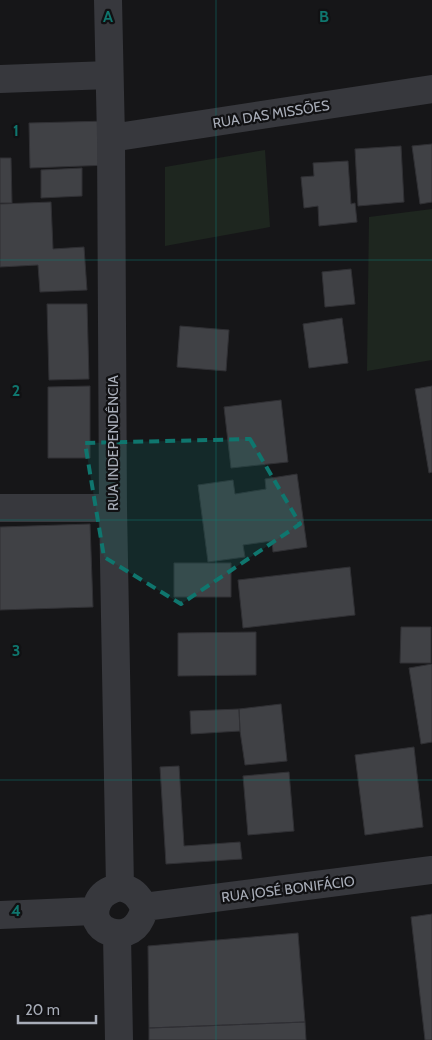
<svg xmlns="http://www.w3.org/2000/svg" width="432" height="1040" viewBox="0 0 432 1040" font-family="Cabin,sans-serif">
<rect width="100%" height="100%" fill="#161618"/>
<path fill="#1e261f" d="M 265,150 L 270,227 L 165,246 L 165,167 Z
M 432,209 L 432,360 L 367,371 L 369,217 Z"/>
<path fill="#404145" stroke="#303034" d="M 108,121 L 109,165 L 30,168 L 29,123 Z
M 432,144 L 432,202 L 420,204 L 412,146 Z
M 401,146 L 404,202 L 358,206 L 355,149 Z
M 0,158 L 11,158 L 12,203 L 0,203 Z
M 348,161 L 351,204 L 355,203 L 357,222 L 319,226 L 318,206 L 304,208 L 301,177 L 314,176 L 313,163 Z
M 82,168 L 82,196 L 41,198 L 41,170 Z
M 51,202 L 53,249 L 84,247 L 87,290 L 40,292 L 38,265 L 0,267 L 0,204 Z
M 351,269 L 355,304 L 325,307 L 322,272 Z
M 47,304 L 87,304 L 89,379 L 49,380 Z
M 342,318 L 348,363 L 309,368 L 303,324 Z
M 180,326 L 229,330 L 226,371 L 177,367 Z
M 90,386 L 90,458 L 48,458 L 48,387 Z
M 432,386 L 432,472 L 429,473 L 415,389 Z
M 281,400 L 288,462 L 231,468 L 224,407 Z
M 297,474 L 307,547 L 273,552 L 272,541 L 243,545 L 245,557 L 208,562 L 198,485 L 233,480 L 235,494 L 266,489 L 265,479 Z
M 90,524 L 93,607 L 0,610 L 0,527 Z
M 174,563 L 231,563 L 231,597 L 174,597 Z
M 350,567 L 355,615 L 243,628 L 238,580 Z
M 401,627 L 431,627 L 431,663 L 400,663 Z
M 256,632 L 256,675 L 178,676 L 178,633 Z
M 432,664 L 432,742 L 421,744 L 409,668 Z
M 281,704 L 287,761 L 245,765 L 240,731 L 239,709 Z
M 239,709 L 240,731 L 191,734 L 190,711 Z
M 414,747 L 423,827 L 365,835 L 355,755 Z
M 179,766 L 184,846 L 240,842 L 242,859 L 166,864 L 160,767 Z
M 289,772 L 294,831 L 248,835 L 243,776 Z
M 432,914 L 432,1040 L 425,1040 L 411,917 Z
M 298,933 L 305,1022 L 149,1028 L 148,946 Z
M 305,1022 L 306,1040 L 149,1040 L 149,1028 Z"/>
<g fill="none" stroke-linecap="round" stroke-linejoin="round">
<path stroke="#37383d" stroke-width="28" d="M 108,0 L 111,138 L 113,508 L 120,887
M 0,79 L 109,75
M 111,138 L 432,89
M 0,508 L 113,508
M 120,887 C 133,890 138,895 144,907 C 143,911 143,915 141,918 C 128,947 84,931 98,902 C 102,893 111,889 120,887 Z
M 144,907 L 432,870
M 0,915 L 94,911
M 117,935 L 119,1040"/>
</g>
<path fill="#0f766e" fill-opacity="0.2" stroke="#0f766e" stroke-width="4" stroke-dasharray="10 6" stroke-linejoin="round" d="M 250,439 L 300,524 L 181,604 L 104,557 L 85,443 Z"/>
<path fill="none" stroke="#0f766e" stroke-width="1" stroke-opacity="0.55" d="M 216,0 L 216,1040M 0,260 L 432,260M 0,520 L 432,520M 0,780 L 432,780"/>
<g text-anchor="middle" stroke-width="4.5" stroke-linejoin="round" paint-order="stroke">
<g font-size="14" fill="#a8adb8" stroke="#111113">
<text transform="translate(271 114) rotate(-9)" y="5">RUA DAS MISSÕES</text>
<text transform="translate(113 443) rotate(-90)" y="5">RUA INDEPENDÊNCIA</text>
<text transform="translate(288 889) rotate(-7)" y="5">RUA JOSÉ BONIFÁCIO</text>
</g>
</g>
<g font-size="16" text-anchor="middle" font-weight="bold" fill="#0f766e" stroke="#111113" stroke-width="4.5" stroke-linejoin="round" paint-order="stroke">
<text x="108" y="22">A</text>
<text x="324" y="22">B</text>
<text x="16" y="136">1</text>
<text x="16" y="396">2</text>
<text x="16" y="656">3</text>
<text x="16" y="916">4</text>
</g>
<path d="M18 1015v8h78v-8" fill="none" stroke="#a8adb8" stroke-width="2.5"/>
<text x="25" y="1015" font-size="15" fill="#a8adb8" stroke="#111113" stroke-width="4" paint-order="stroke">20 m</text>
</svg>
